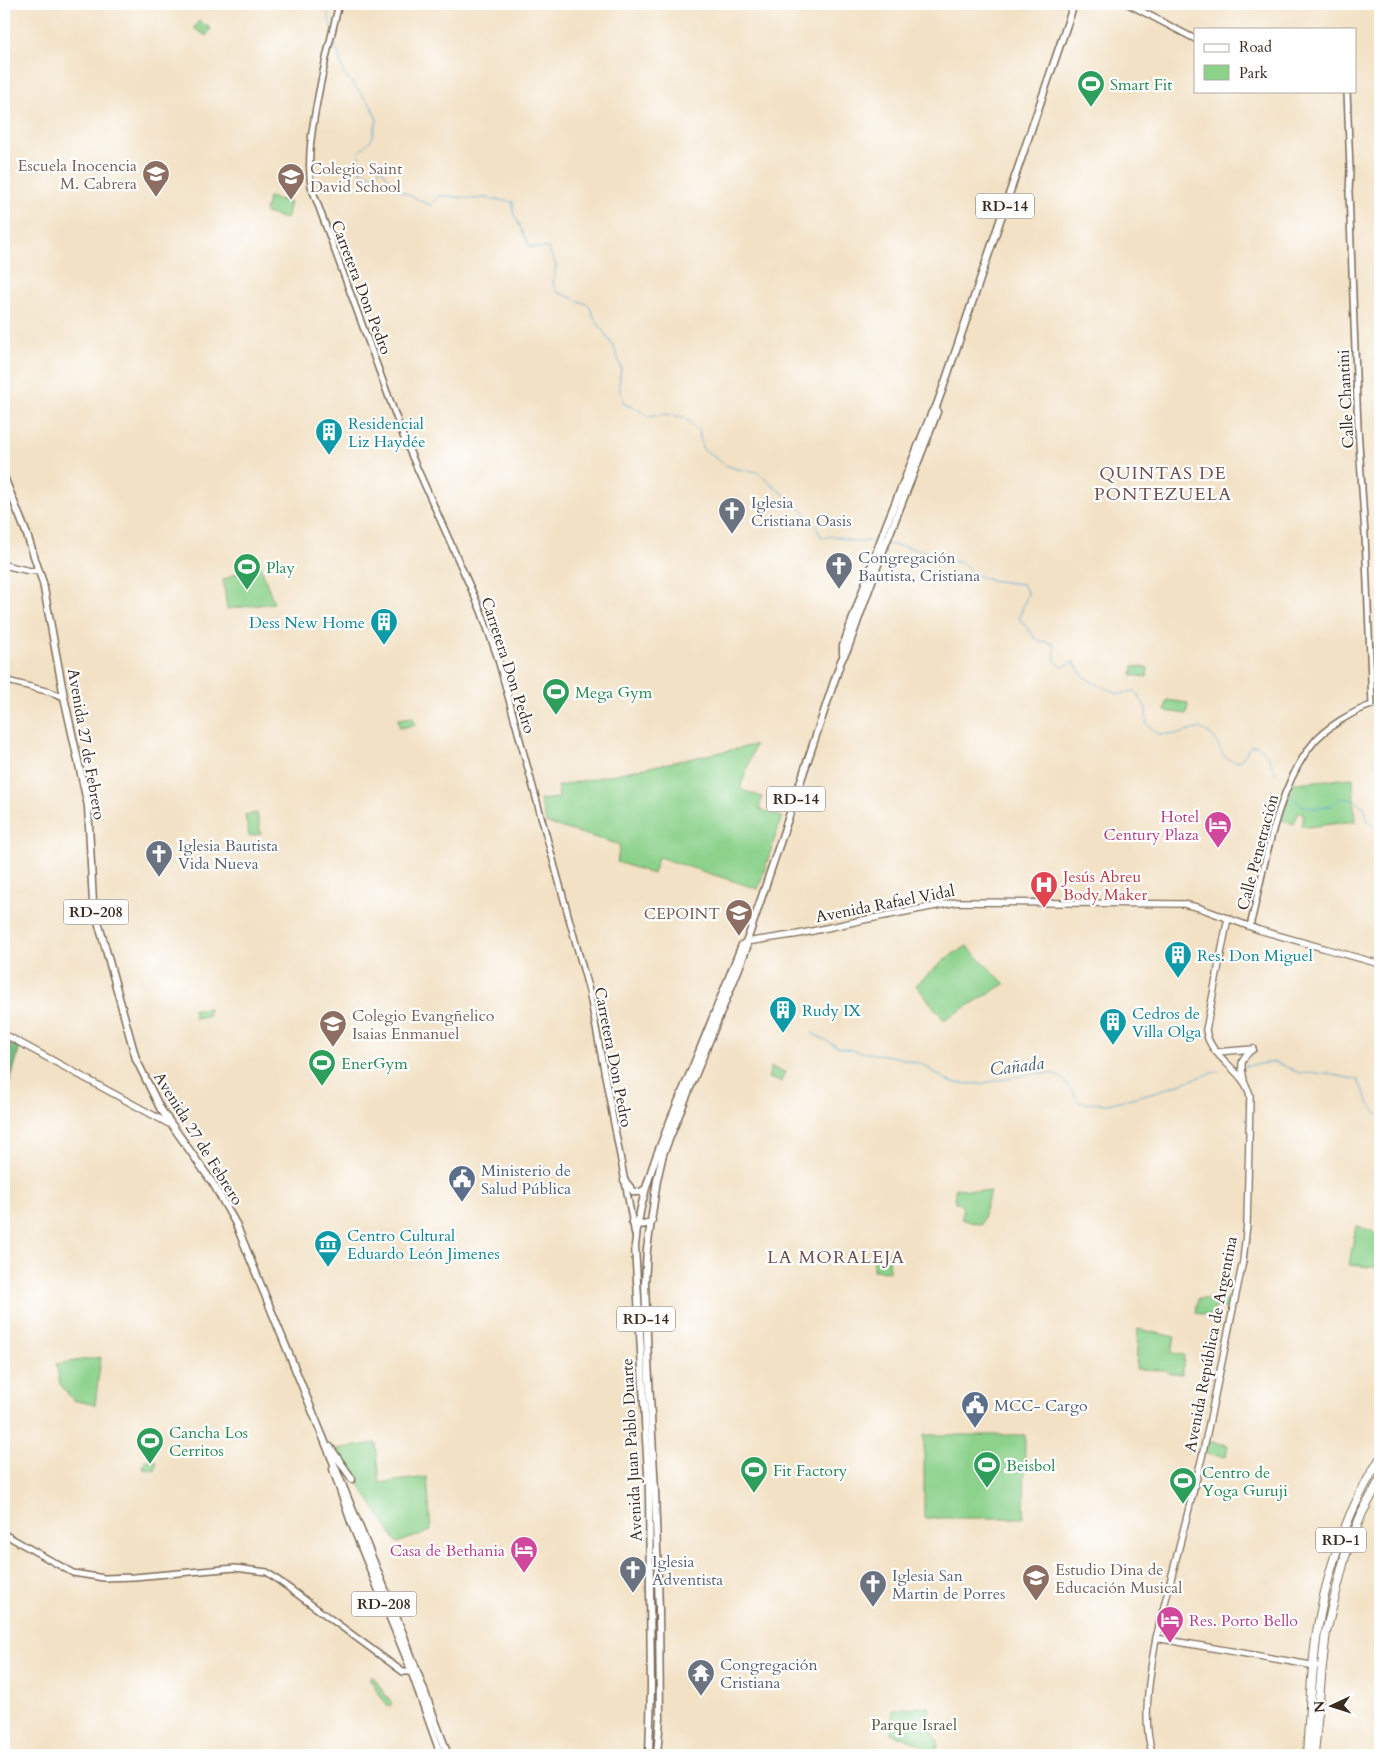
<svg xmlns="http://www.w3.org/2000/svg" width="1384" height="1759" viewBox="0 0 1384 1759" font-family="Cardo,serif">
<rect width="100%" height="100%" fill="#fff"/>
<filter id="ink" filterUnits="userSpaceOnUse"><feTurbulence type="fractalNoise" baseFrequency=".02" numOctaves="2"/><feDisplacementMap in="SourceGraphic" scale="10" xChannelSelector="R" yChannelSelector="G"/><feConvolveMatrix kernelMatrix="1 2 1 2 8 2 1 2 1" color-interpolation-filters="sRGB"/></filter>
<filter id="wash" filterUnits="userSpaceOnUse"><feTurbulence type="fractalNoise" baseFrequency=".0096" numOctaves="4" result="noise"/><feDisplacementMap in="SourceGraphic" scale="20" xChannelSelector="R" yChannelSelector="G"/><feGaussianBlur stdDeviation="1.12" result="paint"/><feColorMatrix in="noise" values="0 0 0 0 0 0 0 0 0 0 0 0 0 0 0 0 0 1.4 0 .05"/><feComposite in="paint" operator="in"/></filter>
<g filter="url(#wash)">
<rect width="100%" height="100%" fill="#f2e1c4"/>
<path fill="#8cd28b" stroke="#647e54" d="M 199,21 L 211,29 L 206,36 L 194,28 Z
M 268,197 L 290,202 L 286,219 L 265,213 Z
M 259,562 L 274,603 L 227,609 L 223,580 Z
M 1133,666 L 1148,668 L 1147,677 L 1132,675 Z
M 1167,700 L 1188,703 L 1187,714 L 1165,711 Z
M 413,717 L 415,725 L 400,728 L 398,719 Z
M 755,745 L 740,789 L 762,797 L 759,809 L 782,817 L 758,889 L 658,857 L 653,874 L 617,862 L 620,845 L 546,823 L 540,800 L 559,798 L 558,786 Z
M 1353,778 L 1355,821 L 1307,827 L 1301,826 L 1304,814 L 1298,812 L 1294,824 L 1281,820 L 1294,783 Z
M 257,813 L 261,834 L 249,836 L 245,815 Z
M 967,946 L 1005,984 L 944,1020 L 916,985 L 948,957 Z
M 209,1008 L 208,1016 L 194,1018 L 193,1009 Z
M 771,1067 L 785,1072 L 781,1082 L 768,1078 Z
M 955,1188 L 990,1192 L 981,1225 L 961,1219 C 964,1212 964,1204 955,1202 Z
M 1356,1226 L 1372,1231 L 1380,1239 L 1380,1268 L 1349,1265 Z
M 874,1253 L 890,1253 L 889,1271 L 873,1270 Z
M 1198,1298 L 1231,1302 L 1229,1309 L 1215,1307 L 1213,1316 L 1196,1313 Z
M 1138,1329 L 1175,1337 L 1172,1353 L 1184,1355 L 1182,1374 L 1170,1374 L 1166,1370 L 1136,1369 Z
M 101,1357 L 95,1405 L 73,1400 L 60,1384 L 56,1364 Z
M 924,1435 L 1025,1435 L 1024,1518 L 924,1518 Z
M 1207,1441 L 1228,1445 L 1226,1457 L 1205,1454 Z
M 376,1443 L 380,1483 L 427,1477 L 431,1531 L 397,1543 L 336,1449 Z
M 145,1460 L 157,1462 L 155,1471 L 143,1469 Z
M 372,1675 L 392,1704 L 388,1707 L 369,1678 Z
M 929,1706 L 931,1730 L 938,1742 L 937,1755 L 915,1742 L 891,1733 L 892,1711 L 894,1709 Z"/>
<path fill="#71b477" stroke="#566f4a" d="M 4,1039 L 20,1048 L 4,1102 Z"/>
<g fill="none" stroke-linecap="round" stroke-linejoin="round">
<path stroke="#57a7d1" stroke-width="1" d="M 326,4 L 331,28
M 333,36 L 344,74 L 371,105 L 377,120 L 372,139 L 359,152 L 357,169 L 371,176 L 381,168 L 395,188 L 432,206 L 438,196 L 449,196 L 473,199 L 486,198 L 513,202 L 513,212 L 530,247 L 548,248 L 556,265 L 553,285 L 557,292 L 589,305 L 595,319 L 614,347 L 621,367 L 619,386 L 624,404 L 638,409 L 648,416 L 664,414 L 684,417 L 699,431 L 702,448 L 725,465 L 737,469 L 758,472 L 806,514 L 816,526 L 822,538 C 840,533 843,541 858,542 C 865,542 871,540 879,542
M 887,544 L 923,550 L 937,554 L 948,562 L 962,562 L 973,574 L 990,580 L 1022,584 L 1028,593 L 1019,618 L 1037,640 L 1054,644 L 1055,661 L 1062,667 L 1074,662 C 1078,669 1082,676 1089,680 C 1098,686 1109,688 1118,694 L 1135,691 L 1146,708 L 1147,724 L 1159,734 L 1178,734 L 1200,728 C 1204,730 1210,733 1213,737 C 1223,749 1218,758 1237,762 L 1242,759 L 1251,746 L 1257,745 L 1268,756 L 1276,774
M 1293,797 L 1303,806 L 1317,808 L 1331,806 L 1341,798 L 1355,800 L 1364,807 L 1368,821 L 1380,833
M 812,1033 L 838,1047 L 860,1052 L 892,1056 L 921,1064 L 952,1083 L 979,1084 L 1037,1073 L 1053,1074 L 1063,1079 L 1080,1102 L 1085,1103 L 1108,1104 L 1155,1092 L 1218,1071
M 1245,1066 L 1276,1062 L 1299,1073 L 1329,1074 L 1358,1080 L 1369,1104 L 1380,1116"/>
</g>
</g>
<g filter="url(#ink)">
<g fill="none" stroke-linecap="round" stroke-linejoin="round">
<defs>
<path id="tertiary" d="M 339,4 C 331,36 323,69 317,102 C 312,129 307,158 311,186 L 405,441 L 481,611 L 497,656 L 589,991 L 635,1235
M 1128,4 L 1195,39
M 4,680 L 50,692 L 64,697
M 1250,926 C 1265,868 1275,789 1314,742 C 1321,733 1332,726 1341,720 C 1351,714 1361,708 1372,705 L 1365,535 L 1358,428 L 1349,192 L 1350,170 L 1347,91
M 4,1534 L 73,1573 L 104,1578 L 134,1577 L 235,1568 L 267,1572 L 403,1672 L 414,1672"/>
<path id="secondary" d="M 4,565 L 30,571 L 39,570
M 746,942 L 799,934 L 863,920 L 957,902 L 1184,904 L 1200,908 L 1259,930 L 1380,964
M 4,1034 L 173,1126
M 1217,1052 L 1253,1049
M 1244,1081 C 1241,1065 1239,1059 1253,1049
M 1156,1638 L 1316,1666
M 1153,1755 C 1141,1722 1150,1673 1156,1638 L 1202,1457 L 1243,1261 L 1247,1224 L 1250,1096 C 1245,1070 1209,1058 1206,1030 L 1228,918"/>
<path id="primary" d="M 4,477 L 26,532 L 43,583 L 64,697 L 88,806 L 93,903 L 136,1059 L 160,1108 L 214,1185 L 236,1224 L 402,1631 L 448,1755
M 843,654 L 843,646 L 885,528 L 932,412 L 936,407 L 944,385 L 1074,4
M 624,1180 L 634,1192 L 641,1192 L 646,1188
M 632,1221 C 640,1225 645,1227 652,1220
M 330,1447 L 352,1479
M 333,1469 L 351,1522 L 408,1662 L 441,1755
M 649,1755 L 651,1688 L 649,1491 L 635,1246 C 640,1186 666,1131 689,1076 C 707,1033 724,989 742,945 L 746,942 L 749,935 L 841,661 L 848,648 L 881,556 L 930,431 L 937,412 L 936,407
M 657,1755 L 660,1718 L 659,1610 L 655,1491 L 648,1361 L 645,1283 L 647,1249 L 657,1180 L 663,1154 L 739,968 L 747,947 L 746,942"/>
<path id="motorway" d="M 1307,1755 C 1310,1712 1311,1669 1318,1626 C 1328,1568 1348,1509 1380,1459
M 1314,1755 L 1322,1666 L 1326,1632 L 1345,1556 L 1362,1513 L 1380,1480"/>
</defs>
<use href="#tertiary" stroke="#7b6a58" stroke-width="8"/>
<use href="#secondary" stroke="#7b6a58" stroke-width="8"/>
<use href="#primary" stroke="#7b6a58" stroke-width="9"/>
<use href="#motorway" stroke="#7b6a58" stroke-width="10"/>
<use href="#tertiary" stroke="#fff" stroke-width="5"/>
<use href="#secondary" stroke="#fff" stroke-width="5.5"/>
<use href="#primary" stroke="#fff" stroke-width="6"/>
<use href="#motorway" stroke="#fff" stroke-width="8"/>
</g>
</g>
<defs>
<symbol id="stadium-pin" viewBox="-11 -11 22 30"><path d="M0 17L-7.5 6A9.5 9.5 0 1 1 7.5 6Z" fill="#2e9e5b" stroke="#fff"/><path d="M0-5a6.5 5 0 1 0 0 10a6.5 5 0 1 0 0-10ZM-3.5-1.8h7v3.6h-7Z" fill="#fff"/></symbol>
<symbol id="school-pin" viewBox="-11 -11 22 30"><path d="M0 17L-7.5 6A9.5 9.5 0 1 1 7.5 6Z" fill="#8d6e63" stroke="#fff"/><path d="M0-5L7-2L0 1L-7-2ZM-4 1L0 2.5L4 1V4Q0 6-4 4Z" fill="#fff"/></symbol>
<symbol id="building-pin" viewBox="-11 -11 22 30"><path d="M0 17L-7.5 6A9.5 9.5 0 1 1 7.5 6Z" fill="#0f9aa8" stroke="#fff"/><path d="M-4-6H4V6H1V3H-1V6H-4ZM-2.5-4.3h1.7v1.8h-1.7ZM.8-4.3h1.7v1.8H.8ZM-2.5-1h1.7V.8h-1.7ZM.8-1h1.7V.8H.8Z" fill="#fff"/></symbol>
<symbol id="church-pin" viewBox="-11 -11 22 30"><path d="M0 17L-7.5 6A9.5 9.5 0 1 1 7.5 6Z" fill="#6b7280" stroke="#fff"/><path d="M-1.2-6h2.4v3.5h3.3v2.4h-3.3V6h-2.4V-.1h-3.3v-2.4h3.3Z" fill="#fff"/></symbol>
<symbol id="hotel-pin" viewBox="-11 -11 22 30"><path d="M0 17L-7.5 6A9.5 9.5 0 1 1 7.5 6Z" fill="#d1479c" stroke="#fff"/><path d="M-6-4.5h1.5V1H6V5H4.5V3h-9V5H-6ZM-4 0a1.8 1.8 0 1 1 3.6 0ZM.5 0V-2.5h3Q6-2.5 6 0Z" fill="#fff"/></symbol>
<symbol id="hospital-pin" viewBox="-11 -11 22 30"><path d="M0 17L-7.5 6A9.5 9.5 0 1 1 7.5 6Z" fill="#e0444e" stroke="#fff"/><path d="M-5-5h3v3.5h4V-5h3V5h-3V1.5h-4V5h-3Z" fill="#fff"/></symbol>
<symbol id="civic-pin" viewBox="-11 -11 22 30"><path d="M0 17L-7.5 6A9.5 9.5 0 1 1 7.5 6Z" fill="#5c6f8a" stroke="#fff"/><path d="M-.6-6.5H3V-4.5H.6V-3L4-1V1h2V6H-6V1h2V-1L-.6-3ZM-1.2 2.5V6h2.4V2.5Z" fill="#fff"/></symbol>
<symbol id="museum-pin" viewBox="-11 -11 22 30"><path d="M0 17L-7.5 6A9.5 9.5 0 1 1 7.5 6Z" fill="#0f9aa8" stroke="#fff"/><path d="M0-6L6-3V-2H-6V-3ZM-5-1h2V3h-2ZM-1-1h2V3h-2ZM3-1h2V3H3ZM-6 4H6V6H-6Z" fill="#fff"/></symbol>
<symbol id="temple-pin" viewBox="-11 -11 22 30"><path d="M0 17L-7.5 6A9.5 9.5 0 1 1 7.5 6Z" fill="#6b7280" stroke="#fff"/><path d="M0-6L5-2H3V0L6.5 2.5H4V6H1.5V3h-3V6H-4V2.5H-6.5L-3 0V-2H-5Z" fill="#fff"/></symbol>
</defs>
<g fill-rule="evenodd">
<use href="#stadium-pin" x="1075" y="68" width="32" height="43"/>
<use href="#school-pin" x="140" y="158" width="32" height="43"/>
<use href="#school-pin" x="275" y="161" width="32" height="43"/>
<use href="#building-pin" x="313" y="416" width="32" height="43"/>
<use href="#church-pin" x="716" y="495" width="32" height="43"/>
<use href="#church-pin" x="823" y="550" width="32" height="43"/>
<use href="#stadium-pin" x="231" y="551" width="32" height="43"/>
<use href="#building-pin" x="368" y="606" width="32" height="43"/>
<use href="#stadium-pin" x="540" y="676" width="32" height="43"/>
<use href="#hotel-pin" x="1202" y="809" width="32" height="43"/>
<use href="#church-pin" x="143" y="838" width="32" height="43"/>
<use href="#hospital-pin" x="1028" y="869" width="32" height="43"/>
<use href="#school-pin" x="723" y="897" width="32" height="43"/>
<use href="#building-pin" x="1162" y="939" width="32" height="43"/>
<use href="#building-pin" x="767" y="994" width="32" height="43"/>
<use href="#building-pin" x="1097" y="1006" width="32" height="43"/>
<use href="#school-pin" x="317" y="1008" width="32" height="43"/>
<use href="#stadium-pin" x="306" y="1047" width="32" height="43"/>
<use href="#civic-pin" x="446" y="1163" width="32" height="43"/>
<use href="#museum-pin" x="312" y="1228" width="32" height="43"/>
<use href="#civic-pin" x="959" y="1389" width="32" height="43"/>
<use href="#stadium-pin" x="134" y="1425" width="32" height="43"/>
<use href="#stadium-pin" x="971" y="1449" width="32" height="43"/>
<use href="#stadium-pin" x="738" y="1454" width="32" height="43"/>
<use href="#stadium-pin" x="1167" y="1465" width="32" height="43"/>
<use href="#hotel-pin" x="508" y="1534" width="32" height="43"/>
<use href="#church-pin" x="617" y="1554" width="32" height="43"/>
<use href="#school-pin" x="1020" y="1562" width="32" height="43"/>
<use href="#church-pin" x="857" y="1568" width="32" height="43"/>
<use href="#hotel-pin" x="1154" y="1604" width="32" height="43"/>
<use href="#temple-pin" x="685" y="1657" width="32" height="43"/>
</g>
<g text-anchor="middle" stroke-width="4.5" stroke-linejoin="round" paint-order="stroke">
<g fill="#fff" stroke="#766a62" stroke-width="1">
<rect x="976" y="193.5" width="58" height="25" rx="4"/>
<rect x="767" y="786.5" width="58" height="25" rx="4"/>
<rect x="63.5" y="899.5" width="65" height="25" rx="4"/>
<rect x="617" y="1306.5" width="58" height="25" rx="4"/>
<rect x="1316" y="1527.5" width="50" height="25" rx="4"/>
<rect x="351.5" y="1591.5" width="65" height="25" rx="4"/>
</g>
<g font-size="15" font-weight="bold" fill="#3b2a1e">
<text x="1005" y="211">RD-14</text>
<text x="796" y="804">RD-14</text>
<text x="96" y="917">RD-208</text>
<text x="646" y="1324">RD-14</text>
<text x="1341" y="1545">RD-1</text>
<text x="384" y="1609">RD-208</text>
</g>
<g font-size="16" fill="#27864d" stroke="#fff" text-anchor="start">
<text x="1110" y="90">Smart Fit</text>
<text x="266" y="573">Play</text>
<text x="575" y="698">Mega Gym</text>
<text x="341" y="1069">EnerGym</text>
<text x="169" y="1438">Cancha Los<tspan x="169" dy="18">Cerritos</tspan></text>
<text x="1006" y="1471">Beisbol</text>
<text x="773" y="1476">Fit Factory</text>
<text x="1202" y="1478">Centro de<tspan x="1202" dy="18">Yoga Guruji</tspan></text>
</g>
<g font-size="16" fill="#785e54" stroke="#fff" text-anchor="start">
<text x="137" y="171" text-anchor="end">Escuela Inocencia<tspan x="137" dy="18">M. Cabrera</tspan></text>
<text x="310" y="174">Colegio Saint<tspan x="310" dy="18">David School</tspan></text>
<text x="720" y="919" text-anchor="end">CEPOINT</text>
<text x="352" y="1021">Colegio Evangñelico<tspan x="352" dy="18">Isaias Enmanuel</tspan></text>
<text x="1055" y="1575">Estudio Dina de<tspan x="1055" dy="18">Educación Musical</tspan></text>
</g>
<g font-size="16" fill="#3b2a1e" stroke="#fff">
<text transform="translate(362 287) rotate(69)" y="6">Carretera Don Pedro</text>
<text transform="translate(1345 399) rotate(-93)" y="6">Calle Chantini</text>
<text transform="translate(509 665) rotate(72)" y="6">Carretera Don Pedro</text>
<text transform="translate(87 744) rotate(80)" y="6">Avenida 27 de Febrero</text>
<text transform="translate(1257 852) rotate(-75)" y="6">Calle Penetración</text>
<text transform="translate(885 903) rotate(-11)" y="6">Avenida Rafael Vidal</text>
<text transform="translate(614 1057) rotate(79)" y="6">Carretera Don Pedro</text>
<text transform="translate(199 1138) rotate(58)" y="6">Avenida 27 de Febrero</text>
<text transform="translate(1210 1344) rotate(-79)" y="6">Avenida República de Argentina</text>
<text transform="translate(631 1450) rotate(-93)" y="6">Avenida Juan Pablo Duarte</text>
</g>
<g font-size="16" fill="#0d838f" stroke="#fff" text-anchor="start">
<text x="348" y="429">Residencial<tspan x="348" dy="18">Liz Haydée</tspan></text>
<text x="365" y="628" text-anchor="end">Dess New Home</text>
<text x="1197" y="961">Res. Don Miguel</text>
<text x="802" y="1016">Rudy IX</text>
<text x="1132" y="1019">Cedros de<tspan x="1132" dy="18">Villa Olga</tspan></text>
<text x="347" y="1241">Centro Cultural<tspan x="347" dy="18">Eduardo León Jimenes</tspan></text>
</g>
<g font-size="16" fill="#5b616d" stroke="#fff" text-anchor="start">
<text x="751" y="508">Iglesia<tspan x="751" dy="18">Cristiana Oasis</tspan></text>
<text x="858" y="563">Congregación<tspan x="858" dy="18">Bautista, Cristiana</tspan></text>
<text x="178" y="851">Iglesia Bautista<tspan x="178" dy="18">Vida Nueva</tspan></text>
<text x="652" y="1567">Iglesia<tspan x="652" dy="18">Adventista</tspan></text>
<text x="892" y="1581">Iglesia San<tspan x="892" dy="18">Martin de Porres</tspan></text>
<text x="720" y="1670">Congregación<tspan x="720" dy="18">Cristiana</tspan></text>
</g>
<g font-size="16" fill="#b23c85" stroke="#fff" text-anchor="end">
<text x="1199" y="822">Hotel<tspan x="1199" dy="18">Century Plaza</tspan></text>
<text x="505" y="1556">Casa de Bethania</text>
<text x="1189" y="1626" text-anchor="start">Res. Porto Bello</text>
</g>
<g font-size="16" fill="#be3a42" stroke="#fff" text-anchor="start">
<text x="1063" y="882">Jesús Abreu<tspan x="1063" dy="18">Body Maker</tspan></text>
</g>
<g font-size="16" fill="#4e5e75" stroke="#fff" text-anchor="start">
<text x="481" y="1176">Ministerio de<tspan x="481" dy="18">Salud Pública</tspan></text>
<text x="994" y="1411">MCC- Cargo</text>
</g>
<g font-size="16" fill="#535c3f" stroke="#fff">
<text x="914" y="1730">Parque Israel</text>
</g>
<g font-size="18" letter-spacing="1" fill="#714e4e" stroke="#fff">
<text x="1163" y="479">QUINTAS DE<tspan x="1163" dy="21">PONTEZUELA</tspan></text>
<text x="836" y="1263">LA MORALEJA</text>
</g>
<g font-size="18" font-style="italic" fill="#465c66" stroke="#fff">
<text transform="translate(1017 1066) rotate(-7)" y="6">Cañada</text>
</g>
</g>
<rect width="1384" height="1759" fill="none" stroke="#fff" stroke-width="20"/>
<rect x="1194" y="28" width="162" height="65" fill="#ffffff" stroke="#b1aaa5"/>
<rect x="1204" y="44" width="25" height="8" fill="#ffffff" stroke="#b1aaa5"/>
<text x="1239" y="52" font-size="15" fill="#3b2a1e">Road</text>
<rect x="1204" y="65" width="25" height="15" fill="#8cd28b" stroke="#b1aaa5"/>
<text x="1239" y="78" font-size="15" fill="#3b2a1e">Park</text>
<g transform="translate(1332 1706) rotate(266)" stroke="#ffffff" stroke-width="4" paint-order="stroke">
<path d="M0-4L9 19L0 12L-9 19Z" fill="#3b2a1e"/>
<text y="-8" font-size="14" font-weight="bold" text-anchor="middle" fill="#3b2a1e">N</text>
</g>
</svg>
